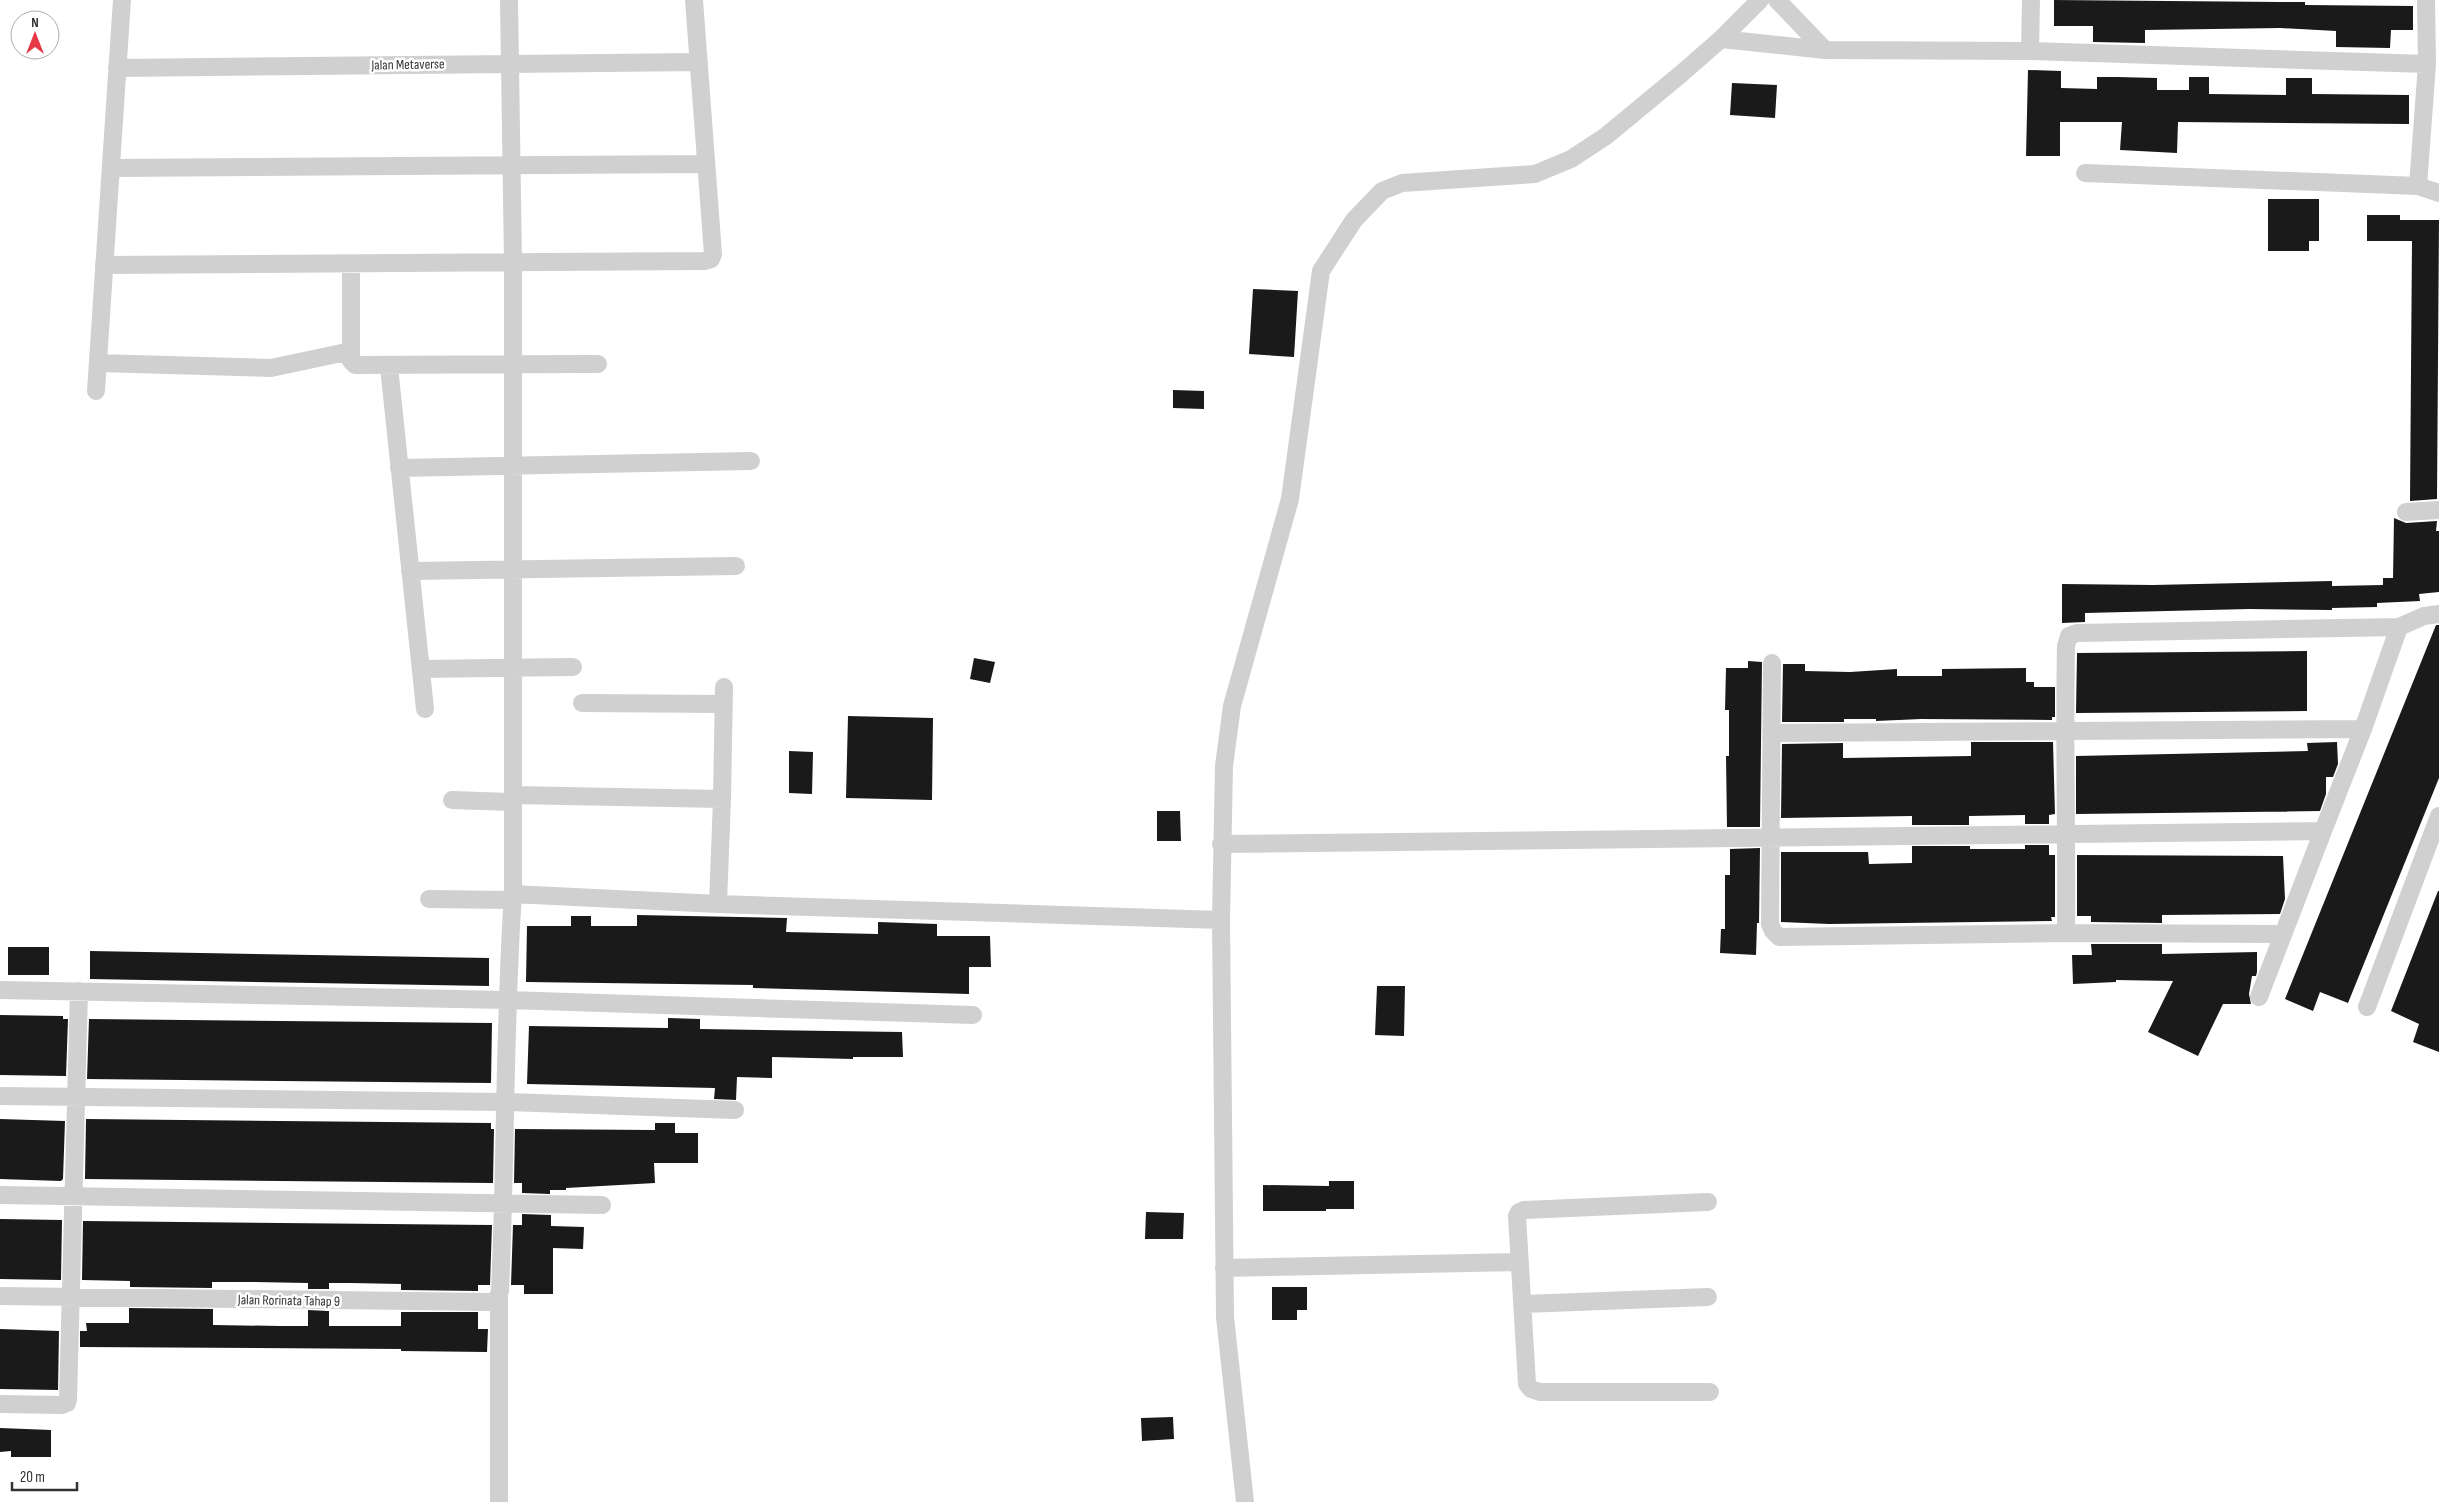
<svg xmlns="http://www.w3.org/2000/svg" width="2439" height="1502" viewBox="0 0 2439 1502" font-family="'Sofia Sans Condensed',sans-serif">
<rect width="100%" height="100%" fill="#fff"/>
<path fill="#1a1a1a" d="M 2054,0 L 2281,2 L 2305,2 L 2305,5 L 2413,6 L 2413,30 L 2391,30 L 2390,48 L 2336,47 L 2336,31 L 2280,28 L 2145,30 L 2145,43 L 2093,42 L 2093,26 L 2054,26 Z
M 2028,70 L 2061,71 L 2061,88 L 2097,89 L 2097,77 L 2117,77 L 2157,78 L 2157,90 L 2189,90 L 2189,77 L 2209,77 L 2209,94 L 2286,95 L 2286,78 L 2312,78 L 2312,94 L 2409,95 L 2409,124 L 2178,122 L 2177,153 L 2120,150 L 2122,122 L 2060,122 L 2060,156 L 2026,156 Z
M 1732,83 L 1777,85 L 1775,118 L 1730,115 Z
M 2268,199 L 2319,199 L 2319,241 L 2309,241 L 2309,251 L 2268,251 Z
M 2367,215 L 2400,215 L 2400,220 L 2439,220 L 2437,499 L 2410,501 L 2412,241 L 2367,241 Z
M 1253,289 L 1298,291 L 1294,357 L 1249,354 Z
M 1173,390 L 1204,391 L 1204,409 L 1173,408 Z
M 2394,518 L 2406,523 L 2437,521 L 2436,531 L 2439,531 L 2439,592 L 2419,594 L 2420,601 L 2377,603 L 2377,607 L 2332,608 L 2332,610 L 2249,609 L 2085,613 L 2085,622 L 2062,623 L 2062,584 L 2153,585 L 2332,581 L 2332,586 L 2383,585 L 2383,578 L 2393,578 Z
M 2436,625 L 2439,625 L 2439,778 L 2348,1003 L 2320,992 L 2313,1011 L 2285,999 Z
M 2307,651 L 2307,711 L 2076,713 L 2077,653 Z
M 974,658 L 995,662 L 990,683 L 970,679 Z
M 1748,661 L 1762,662 L 1760,827 L 1727,827 L 1726,756 L 1729,756 L 1729,710 L 1725,710 L 1726,668 L 1748,668 Z
M 1783,664 L 1805,664 L 1805,671 L 1850,672 L 1897,669 L 1897,676 L 1942,676 L 1942,669 L 2026,668 L 2026,682 L 2034,682 L 2034,687 L 2055,687 L 2055,717 L 2052,717 L 2052,720 L 1921,719 L 1876,721 L 1876,719 L 1844,719 L 1844,722 L 1782,722 Z
M 848,716 L 933,718 L 932,800 L 846,798 Z
M 1971,742 L 2053,742 L 2055,814 L 2049,815 L 2049,824 L 2025,824 L 2025,815 L 1969,816 L 1969,825 L 1912,825 L 1912,816 L 1781,818 L 1782,744 L 1843,743 L 1843,758 L 1971,756 Z
M 2337,742 L 2338,764 L 2333,777 L 2326,777 L 2326,794 L 2320,811 L 2076,814 L 2076,756 L 2308,751 L 2307,743 Z
M 789,751 L 813,752 L 812,794 L 789,793 Z
M 1157,811 L 1180,811 L 1181,841 L 1157,841 Z
M 2025,845 L 2049,845 L 2049,855 L 2055,855 L 2055,917 L 2051,917 L 2052,921 L 1829,924 L 1781,922 L 1781,852 L 1868,852 L 1869,864 L 1912,863 L 1912,846 L 1970,846 L 1970,849 L 2025,849 Z
M 1760,848 L 1759,923 L 1757,923 L 1756,955 L 1720,953 L 1721,929 L 1725,929 L 1725,875 L 1730,875 L 1730,849 Z
M 2077,855 L 2283,856 L 2285,899 L 2280,914 L 2162,915 L 2162,923 L 2091,922 L 2091,916 L 2077,916 Z
M 2438,891 L 2439,891 L 2439,1052 L 2413,1042 L 2419,1024 L 2391,1011 Z
M 637,915 L 787,918 L 786,932 L 878,934 L 878,922 L 937,924 L 937,936 L 990,936 L 991,967 L 969,967 L 969,994 L 753,988 L 753,985 L 526,982 L 527,926 L 571,926 L 571,916 L 591,916 L 591,926 L 637,926 Z
M 2091,944 L 2162,944 L 2162,954 L 2257,952 L 2257,972 L 2256,976 L 2252,976 L 2249,994 L 2251,1004 L 2223,1004 L 2198,1056 L 2148,1032 L 2173,981 L 2116,980 L 2116,982 L 2073,984 L 2072,955 L 2092,955 Z
M 8,947 L 49,947 L 49,975 L 8,975 Z
M 90,951 L 489,958 L 489,986 L 90,979 Z
M 1377,986 L 1405,986 L 1404,1036 L 1375,1035 Z
M 0,1015 L 63,1016 L 63,1019 L 68,1019 L 66,1076 L 0,1075 Z
M 668,1018 L 700,1019 L 700,1029 L 902,1032 L 903,1057 L 853,1057 L 853,1059 L 772,1057 L 772,1078 L 737,1077 L 736,1100 L 714,1099 L 715,1088 L 527,1084 L 529,1026 L 668,1028 Z
M 89,1019 L 492,1023 L 491,1083 L 87,1079 Z
M 0,1119 L 65,1121 L 63,1179 L 61,1181 L 0,1179 Z
M 86,1119 L 491,1123 L 491,1129 L 494,1129 L 493,1183 L 85,1179 Z
M 655,1123 L 675,1123 L 675,1133 L 698,1133 L 698,1163 L 654,1163 L 655,1183 L 566,1188 L 566,1190 L 550,1190 L 550,1194 L 522,1193 L 522,1183 L 514,1183 L 515,1129 L 655,1130 Z
M 1329,1181 L 1354,1181 L 1354,1209 L 1326,1209 L 1326,1211 L 1263,1211 L 1263,1185 L 1329,1186 Z
M 1146,1212 L 1184,1213 L 1183,1239 L 1145,1239 Z
M 522,1214 L 551,1215 L 551,1226 L 584,1227 L 583,1249 L 553,1248 L 553,1294 L 524,1294 L 524,1285 L 511,1285 L 513,1225 L 522,1225 Z
M 0,1219 L 62,1220 L 61,1280 L 0,1279 Z
M 83,1221 L 492,1225 L 490,1285 L 478,1285 L 478,1291 L 401,1290 L 401,1284 L 351,1283 L 329,1283 L 329,1289 L 308,1289 L 308,1283 L 249,1282 L 212,1282 L 212,1288 L 130,1287 L 130,1281 L 82,1280 Z
M 1272,1287 L 1307,1287 L 1307,1310 L 1297,1310 L 1297,1320 L 1272,1320 Z
M 129,1308 L 213,1309 L 213,1325 L 280,1326 L 308,1326 L 308,1310 L 329,1311 L 329,1326 L 401,1326 L 401,1312 L 478,1312 L 478,1329 L 488,1329 L 487,1352 L 401,1351 L 401,1349 L 80,1347 L 80,1331 L 87,1331 L 86,1323 L 129,1323 Z
M 0,1329 L 59,1331 L 58,1390 L 0,1389 Z
M 1173,1417 L 1174,1439 L 1142,1441 L 1141,1418 Z
M 0,1428 L 51,1430 L 51,1457 L 11,1457 L 11,1451 L 0,1452 Z"/>
<g fill="none" stroke-linecap="round" stroke-linejoin="round">
<path stroke="#d0d0d0" stroke-width="18" d="M 509,0 L 513,263 L 513,795
M 1777,0 L 1825,50
M 2426,0 L 2427,64 L 2418,186 L 2439,193
M 1721,39 L 1825,50 L 2030,51 L 2427,64
M 2030,51 L 2031,0
M 117,68 L 699,62
M 111,168 L 706,164
M 2085,173 L 2418,186
M 351,264 L 351,361 L 355,365 L 598,364
M 104,265 L 704,261 L 711,259 L 713,254 L 694,0
M 98,363 L 271,368 L 351,351
M 389,367 L 425,709
M 96,391 L 122,0
M 399,468 L 751,461
M 2406,512 L 2439,510
M 410,571 L 736,566
M 1772,663 L 1770,924 L 1773,931 L 1779,937 L 2066,933
M 421,669 L 573,667
M 582,703 L 724,704
M 1772,733 L 2363,729
M 722,799 L 724,687
M 452,800 L 513,802
M 1221,844 L 2323,831 L 2363,729 L 2399,627 L 2424,616 L 2439,614
M 513,894 L 513,795 L 722,799 L 718,904
M 429,899 L 513,900
M 2282,934 L 2066,933 C 2067,837 2064,742 2066,646 L 2069,636 L 2077,633 L 2399,627
M 0,990 L 507,1000 L 973,1015
M 2259,997 L 2323,831
M 2367,1007 L 2439,816
M 0,1096 L 505,1102 L 735,1110
M 0,1195 L 602,1205
M 1708,1202 L 1524,1210 L 1519,1212 L 1517,1216 L 1527,1384 L 1531,1389 L 1540,1392 L 1710,1392
M 1224,1268 L 1519,1262
M 0,1296 L 490,1302 L 496,1301 L 500,1291 C 506,1159 504,1026 513,894 L 718,904 L 1221,920
M 1522,1304 L 1708,1297
M 0,1404 L 62,1405 L 67,1403 L 68,1399 L 79,991
M 499,1502 L 499,1296
M 1245,1502 L 1225,1317 L 1221,920 L 1224,766 L 1232,706 L 1290,499 L 1321,271 L 1354,220 L 1382,191 L 1402,183 L 1535,174 L 1571,159 L 1606,136 L 1681,74 L 1721,39 L 1760,0"/>
</g>
<g text-anchor="middle" stroke-width="5" stroke-linejoin="round" paint-order="stroke">
<g font-size="14" fill="#333" stroke="#fff">
<text transform="translate(408 64) rotate(-1)" y="5">Jalan Metaverse</text>
<text transform="translate(289 1300) rotate(1)" y="5">Jalan Rorinata Tahap 9</text>
</g>
</g>
<g transform="translate(35 35)"><circle r="24" fill="#ffffff" stroke="#adadad"/>
<path d="M0-4L9 19L0 12L-9 19Z" fill="#e63946"/>
<text y="-8" font-size="14" font-weight="bold" text-anchor="middle" fill="#333333">N</text>
</g>
<path d="M12 1482v8h65v-8" fill="none" stroke="#333333" stroke-width="2.5"/>
<text x="20" y="1482" font-size="15" fill="#333333" stroke="#ffffff" stroke-width="4" paint-order="stroke">20 m</text>
</svg>
